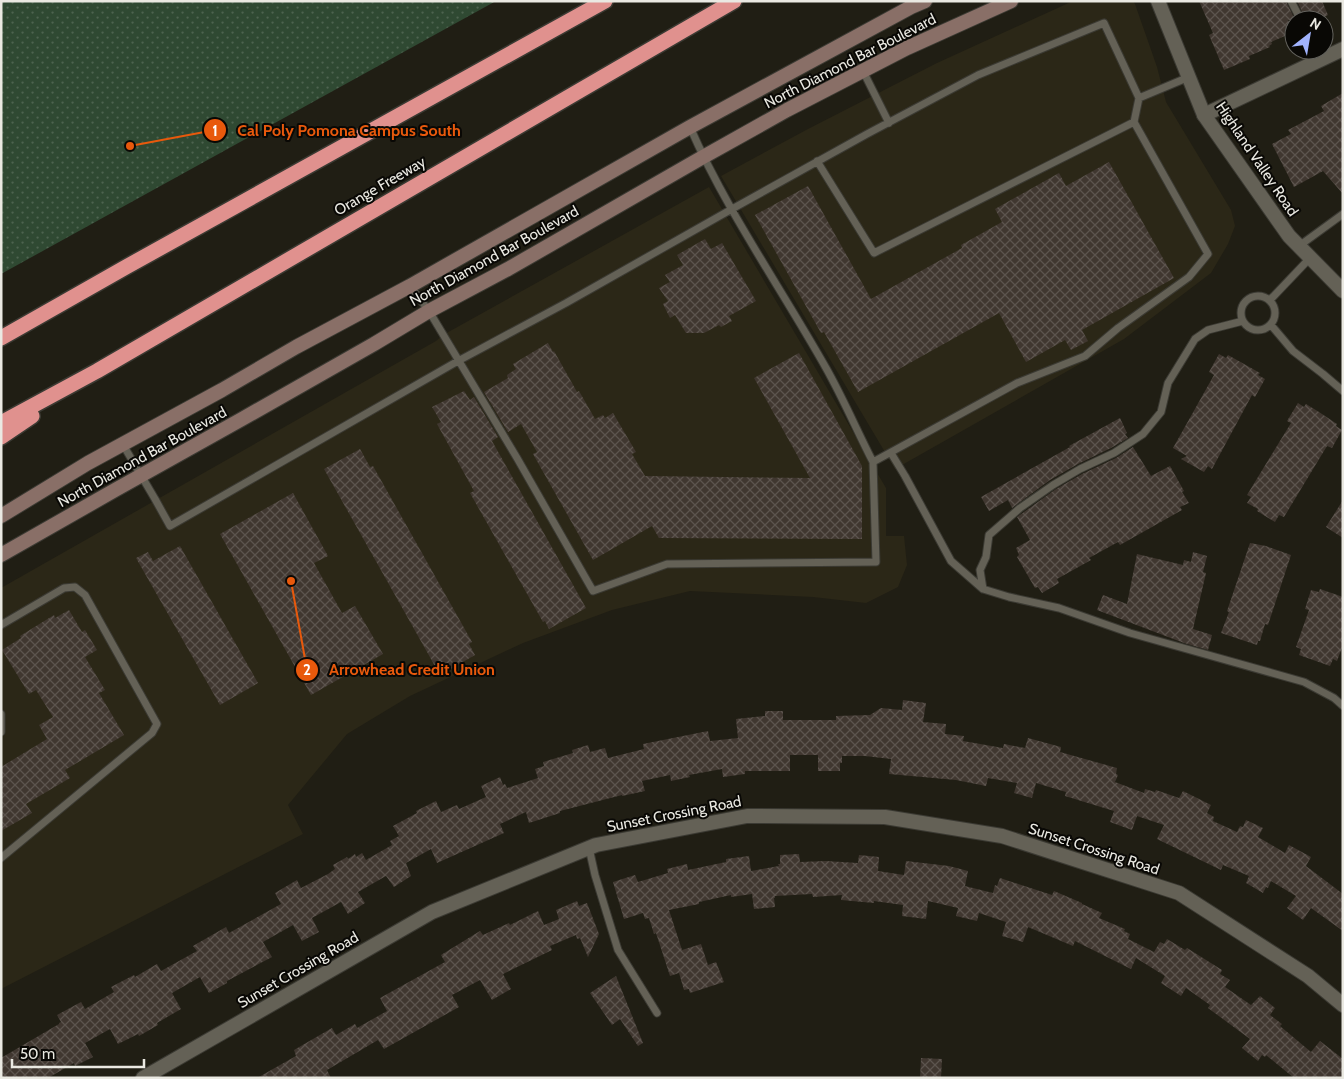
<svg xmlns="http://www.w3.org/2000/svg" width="1344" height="1079" viewBox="0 0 1344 1079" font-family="Cabin,sans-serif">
<defs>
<pattern id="grass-dots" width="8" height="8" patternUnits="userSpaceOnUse" patternTransform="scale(1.25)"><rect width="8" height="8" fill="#2f4932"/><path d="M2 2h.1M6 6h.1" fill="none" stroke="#4d634f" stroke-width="1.8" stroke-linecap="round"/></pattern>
<pattern id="building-cross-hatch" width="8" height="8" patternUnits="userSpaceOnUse" patternTransform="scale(1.25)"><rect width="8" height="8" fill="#403730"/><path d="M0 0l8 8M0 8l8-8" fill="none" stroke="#5c544e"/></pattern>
</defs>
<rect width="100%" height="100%" fill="#201e14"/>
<path fill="#2b2717" d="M 1073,1 L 1133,1 L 1135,4 L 1157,67 L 1166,102 L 1231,210 L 1235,226 L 1228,244 L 1211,273 L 1124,339 L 895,469 L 721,176 L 808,129 L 937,63 Z
M 709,187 L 886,488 L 886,536 L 904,536 L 907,565 L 898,587 L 866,603 L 813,597 L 690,591 L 612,610 L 523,643 L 410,696 L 347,734 L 288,805 L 303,834 L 1,989 L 1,588 L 436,341 L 443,335 Z"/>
<path fill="url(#grass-dots)" d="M 1,1 L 496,1 L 1,274 Z"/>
<path fill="url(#building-cross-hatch)" d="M 1199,1 L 1286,1 L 1295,20 L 1288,20 L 1294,32 L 1271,42 L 1272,44 L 1269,46 L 1270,47 L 1249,56 L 1250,59 L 1224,70 L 1209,35 L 1213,33 Z
M 1297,1 L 1322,1 L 1328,15 L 1318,20 L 1306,20 Z
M 1343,93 L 1343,194 L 1323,171 L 1294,187 L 1272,144 L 1291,134 L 1288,130 L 1324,111 L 1321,106 Z
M 1109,162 L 1174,278 L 1082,330 L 1088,341 L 1071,350 L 1065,340 L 1026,362 L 999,313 L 858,392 L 824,332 L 821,333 L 755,215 L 808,186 L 871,299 L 962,248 L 961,245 L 1002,222 L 995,209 L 1059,173 L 1066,186 Z
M 705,239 L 711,249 L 722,243 L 756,301 L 729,316 L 732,321 L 721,327 L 719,325 L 704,333 L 686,333 L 675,315 L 670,318 L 663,304 L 668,301 L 659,288 L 670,282 L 665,275 L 683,265 L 677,255 Z
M 548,343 L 553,352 L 554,351 L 577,392 L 579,391 L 595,419 L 603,415 L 605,418 L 613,413 L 636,452 L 632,454 L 645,476 L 810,478 L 754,378 L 799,353 L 862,466 L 862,539 L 659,538 L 652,526 L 593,560 L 533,454 L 537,452 L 521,424 L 508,432 L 484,392 L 508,378 L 507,375 L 516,369 L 513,364 Z
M 1219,354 L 1226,358 L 1228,355 L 1260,373 L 1258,375 L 1265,379 L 1255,397 L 1252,395 L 1212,469 L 1208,466 L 1204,472 L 1181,459 L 1187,456 L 1173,448 L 1214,375 L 1209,372 Z
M 464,391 L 470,400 L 474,397 L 498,437 L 492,441 L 586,608 L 549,629 L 545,621 L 543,622 L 470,493 L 474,491 L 437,424 L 441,422 L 432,407 Z
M 1298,403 L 1304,407 L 1306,404 L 1319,412 L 1337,424 L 1336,426 L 1342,430 L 1332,448 L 1327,446 L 1284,517 L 1279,515 L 1275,522 L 1257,511 L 1258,509 L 1247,503 L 1251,497 L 1247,495 L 1291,423 L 1287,421 Z
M 1120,418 L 1127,433 L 1125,434 L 1128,438 L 1111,448 L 1078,464 L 1050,480 L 1012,508 L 1008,500 L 989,511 L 981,497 L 1070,447 L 1069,446 Z
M 1133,447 L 1151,476 L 1170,466 L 1184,491 L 1182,492 L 1189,503 L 1180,507 L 1182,510 L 1120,545 L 1118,542 L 1089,558 L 1091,560 L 1057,579 L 1059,583 L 1042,593 L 1038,587 L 1035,588 L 1017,557 L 1019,555 L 1016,548 L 1030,540 L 1017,517 L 1056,489 L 1082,474 L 1116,458 Z
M 360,449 L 370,467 L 373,466 L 472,642 L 469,644 L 475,655 L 440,675 L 324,469 Z
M 293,493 L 328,556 L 314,563 L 342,613 L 355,606 L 383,654 L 311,695 L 220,534 Z
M 1343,500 L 1343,538 L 1326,527 Z
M 1250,543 L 1266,546 L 1291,555 L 1268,625 L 1265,624 L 1260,641 L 1258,641 L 1257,645 L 1221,633 L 1229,612 L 1227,611 Z
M 180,546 L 258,683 L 220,705 L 136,558 L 148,552 L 153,561 Z
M 1193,552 L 1207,556 L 1203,572 L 1206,573 L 1193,629 L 1212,635 L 1208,650 L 1184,643 L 1097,610 L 1103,595 L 1127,604 L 1137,554 L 1183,565 L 1184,560 L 1191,562 Z
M 1320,589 L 1343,597 L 1343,645 L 1337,661 L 1333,659 L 1330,666 L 1299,655 L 1301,649 L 1296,647 L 1309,610 L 1305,609 L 1311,590 L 1319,592 Z
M 69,610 L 82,632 L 85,630 L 97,650 L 85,657 L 105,690 L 99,693 L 124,735 L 65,770 L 70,778 L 26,804 L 32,813 L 1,831 L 1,767 L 47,739 L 39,725 L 53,717 L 36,690 L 29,694 L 2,650 L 21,638 L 20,636 L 54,615 L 55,618 Z
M 903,700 L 926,703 L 923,722 L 946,724 L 945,734 L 964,736 L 963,741 L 1003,748 L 1004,744 L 1025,748 L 1028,738 L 1061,747 L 1060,752 L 1117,768 L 1116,774 L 1118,775 L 1115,782 L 1144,793 L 1145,789 L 1155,792 L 1156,790 L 1179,798 L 1183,791 L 1211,805 L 1207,813 L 1214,817 L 1213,821 L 1237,832 L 1240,826 L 1243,827 L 1246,820 L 1263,828 L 1258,837 L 1285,853 L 1289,845 L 1311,857 L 1306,866 L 1343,894 L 1343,931 L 1311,908 L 1303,920 L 1287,908 L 1296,896 L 1271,881 L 1268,888 L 1266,887 L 1263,893 L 1246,883 L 1249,876 L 1223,865 L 1221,870 L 1157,839 L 1164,825 L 1137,816 L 1132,830 L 1110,822 L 1114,811 L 1065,796 L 1066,792 L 1036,783 L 1032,798 L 1014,793 L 1017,783 L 988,778 L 986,786 L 956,780 L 889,774 L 891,759 L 865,756 L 842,756 L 842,763 L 840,763 L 840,771 L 818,771 L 818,755 L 790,755 L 790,771 L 745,771 L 745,774 L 723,777 L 722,769 L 689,775 L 690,777 L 671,781 L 670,775 L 642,781 L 645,791 L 622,796 L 622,795 L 560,811 L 560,813 L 529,823 L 526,812 L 500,824 L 504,833 L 437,863 L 431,849 L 406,863 L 411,876 L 394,887 L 386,876 L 358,892 L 365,903 L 348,914 L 341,902 L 312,918 L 319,932 L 302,941 L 293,925 L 263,942 L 272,957 L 227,981 L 227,983 L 209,993 L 200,977 L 172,993 L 181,1009 L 157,1023 L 158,1025 L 139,1036 L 138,1034 L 118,1044 L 110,1029 L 85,1043 L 93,1057 L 75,1066 L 74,1063 L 48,1078 L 1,1078 L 1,1058 L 59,1024 L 59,1023 L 61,1022 L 57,1015 L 81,1002 L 85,1009 L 114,992 L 111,987 L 134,975 L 135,977 L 157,964 L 161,971 L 197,951 L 193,946 L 226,927 L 229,933 L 281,904 L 275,893 L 297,880 L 301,888 L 328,874 L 335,869 L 333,865 L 347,857 L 348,859 L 355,854 L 356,857 L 362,853 L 366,860 L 392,845 L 390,841 L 399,836 L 393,826 L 417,813 L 416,811 L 436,801 L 441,812 L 457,805 L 459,809 L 486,797 L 481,786 L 500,777 L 503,785 L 505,784 L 507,788 L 538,778 L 535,769 L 544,766 L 543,762 L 573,753 L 572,750 L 588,745 L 590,752 L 605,748 L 608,758 L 644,749 L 643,744 L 708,731 L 710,741 L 738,738 L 736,719 L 765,716 L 765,711 L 783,711 L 783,720 L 836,720 L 836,716 L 870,715 L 881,708 L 902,710 Z
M 799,854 L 800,862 L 826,861 L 858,863 L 859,855 L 879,857 L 878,871 L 904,875 L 906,861 L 949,866 L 968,871 L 965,886 L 993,893 L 995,885 L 997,886 L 1000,878 L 1052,895 L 1054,891 L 1082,903 L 1082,904 L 1102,913 L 1099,918 L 1125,929 L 1124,931 L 1130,934 L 1128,939 L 1154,952 L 1160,942 L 1164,944 L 1167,939 L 1185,950 L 1187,948 L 1222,970 L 1220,974 L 1230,980 L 1225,987 L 1251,1005 L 1260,996 L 1275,1008 L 1270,1015 L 1282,1024 L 1280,1026 L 1311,1052 L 1320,1041 L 1343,1059 L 1343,1078 L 1294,1078 L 1266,1055 L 1265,1057 L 1262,1055 L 1258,1061 L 1242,1048 L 1250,1039 L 1208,1008 L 1210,1005 L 1186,988 L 1181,996 L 1161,983 L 1165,976 L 1136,958 L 1131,969 L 1075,941 L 1073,946 L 1028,927 L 1023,942 L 1002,936 L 1006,922 L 979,913 L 977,921 L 956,916 L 958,908 L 928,901 L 926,919 L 902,916 L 903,905 L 874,901 L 874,903 L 841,900 L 842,895 L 813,897 L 812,894 L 775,896 L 775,898 L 774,898 L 775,907 L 754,909 L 752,894 L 731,897 L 731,895 L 699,902 L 699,904 L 669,910 L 682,950 L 701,944 L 708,965 L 716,962 L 724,982 L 690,993 L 689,989 L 684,990 L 679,973 L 670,976 L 656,933 L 654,934 L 649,918 L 645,919 L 643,913 L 624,919 L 613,882 L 635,875 L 638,882 L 668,873 L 667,869 L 687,864 L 688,870 L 726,862 L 726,859 L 749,856 L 751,871 L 779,866 L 778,864 L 780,864 L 780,855 Z
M 577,901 L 579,906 L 587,903 L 599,934 L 588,957 L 580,938 L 577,939 L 576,935 L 550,946 L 552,950 L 503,974 L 511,989 L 492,1000 L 480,980 L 452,995 L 459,1007 L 384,1049 L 378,1040 L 327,1070 L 331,1078 L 257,1078 L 296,1056 L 294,1050 L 332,1028 L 336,1035 L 355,1024 L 357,1028 L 387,1011 L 380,998 L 445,962 L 441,955 L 480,931 L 483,935 L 509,923 L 510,925 L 538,911 L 544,925 L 559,919 L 556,910 Z
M 616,976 L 643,1043 L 638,1046 L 620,1019 L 612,1025 L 590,993 Z
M 921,1058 L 942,1059 L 941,1078 L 920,1078 Z"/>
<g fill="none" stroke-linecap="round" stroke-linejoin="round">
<defs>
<path id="service" d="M 1291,1 L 1301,20
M 1315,50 L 1320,60
M 863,71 L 889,123
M 1139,98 L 1189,77
M 817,161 L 874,253 L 1134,122
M 1299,246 L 1343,214
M 410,286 L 429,311 L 517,458 L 593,591 L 667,564 L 876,562 L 873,462
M1241 313a17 17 0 1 1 34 0a17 17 0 1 1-34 0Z
M 1270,300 L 1310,258
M 1271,325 L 1293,351 L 1323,374 L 1343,391
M 122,443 L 155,499 L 170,526 L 458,361 L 566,303 L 732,209 L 867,134 L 978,75 L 1104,23 L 1139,98 L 1134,122 L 1208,254 L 1189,277 L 1118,328 L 1085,356 L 1017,383 L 873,462 C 857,431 843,398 826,368 C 781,288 726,210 690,127
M 891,453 L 905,476 L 951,561 L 983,589 L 1009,597 L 1059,608 L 1130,633 L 1304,682 L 1334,698 L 1343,706
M 983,589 L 980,570 L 986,557 L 989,535 L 1020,508 L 1053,485 L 1080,469 L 1114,453 L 1143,434 L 1161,412 L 1168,383 L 1195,339 L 1208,330 L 1243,321
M 1,625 L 64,588 L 75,587 L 85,595 L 157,724 L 152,733 L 1,858
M 1,714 L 1,732
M 589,848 L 595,875 L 618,950 L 657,1013"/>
<path id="minor" d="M 1204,115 L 1343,49"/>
<path id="tertiary" d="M 1158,1 L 1204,115 L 1289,236 L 1343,291
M 143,1078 L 432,912 L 596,845 L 747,816 L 885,817 L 1002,836 L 1179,893 L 1308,976 L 1343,1005"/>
<path id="secondary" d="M 1,516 L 88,463 L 222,390 L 296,347 L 410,286 L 690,127 L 911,7 L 925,1
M 1,555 L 115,490 L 242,419 L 374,344 L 429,311 L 508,269 L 703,157 L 787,110 L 907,48 L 1011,1"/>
<path id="motorway" d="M 1,338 L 126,267 L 605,1
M 1,423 L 97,371 L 734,1
M 1,437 L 32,416"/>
</defs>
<use href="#service" stroke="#3b3a33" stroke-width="9"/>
<use href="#minor" stroke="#3b3a33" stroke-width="16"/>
<use href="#tertiary" stroke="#3b3a33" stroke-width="16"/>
<use href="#secondary" stroke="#3b3a33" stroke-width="16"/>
<use href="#motorway" stroke="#3b3a33" stroke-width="18"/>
<use href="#service" stroke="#646156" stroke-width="7"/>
<use href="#minor" stroke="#646156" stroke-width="14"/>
<use href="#tertiary" stroke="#646156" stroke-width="14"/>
<use href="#secondary" stroke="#896f67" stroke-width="14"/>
<use href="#motorway" stroke="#e0918e" stroke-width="15"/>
</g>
<g text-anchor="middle" stroke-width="4" stroke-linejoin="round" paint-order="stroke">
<g font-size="15" fill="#eae9e2" stroke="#090805">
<text transform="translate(850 61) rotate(-27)" y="5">North Diamond Bar Boulevard</text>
<text transform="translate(1257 159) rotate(56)" y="5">Highland Valley Road</text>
<text transform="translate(380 186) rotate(-30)" y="5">Orange Freeway</text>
<text transform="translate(494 256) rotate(-29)" y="5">North Diamond Bar Boulevard</text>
<text transform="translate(142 457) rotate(-29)" y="5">North Diamond Bar Boulevard</text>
<text transform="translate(674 814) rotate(-11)" y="5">Sunset Crossing Road</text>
<text transform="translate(1094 849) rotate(18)" y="5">Sunset Crossing Road</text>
<text transform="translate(298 970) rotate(-30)" y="5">Sunset Crossing Road</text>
</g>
</g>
<path fill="none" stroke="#e8590c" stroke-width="2" d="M130 146L215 130M291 581L307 670"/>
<g fill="#e8590c" stroke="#090805" stroke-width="2">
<circle cx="130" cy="146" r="5"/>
<circle cx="291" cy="581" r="5"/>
<circle cx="215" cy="130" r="12"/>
<circle cx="307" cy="670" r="12"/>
</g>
<g font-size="15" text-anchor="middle" font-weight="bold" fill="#fff">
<text x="215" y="136">1</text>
<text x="307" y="675">2</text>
</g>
<g font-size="16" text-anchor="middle" font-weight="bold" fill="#e8590c" stroke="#090805" stroke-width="4" stroke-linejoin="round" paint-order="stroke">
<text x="349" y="136">Cal Poly Pomona Campus South</text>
<text x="412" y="675">Arrowhead Credit Union</text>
</g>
<rect width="1344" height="1079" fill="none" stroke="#eae9e2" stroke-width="5"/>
<g transform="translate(1309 35) rotate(31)"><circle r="24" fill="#090805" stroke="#63625d"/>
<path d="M0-4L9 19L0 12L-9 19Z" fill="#a1b3fd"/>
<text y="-8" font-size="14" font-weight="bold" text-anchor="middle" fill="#eae9e2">N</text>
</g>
<path d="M12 1059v8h132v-8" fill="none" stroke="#eae9e2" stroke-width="2.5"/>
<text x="20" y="1059" font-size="15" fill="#eae9e2" stroke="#090805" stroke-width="4" paint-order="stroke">50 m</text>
</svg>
